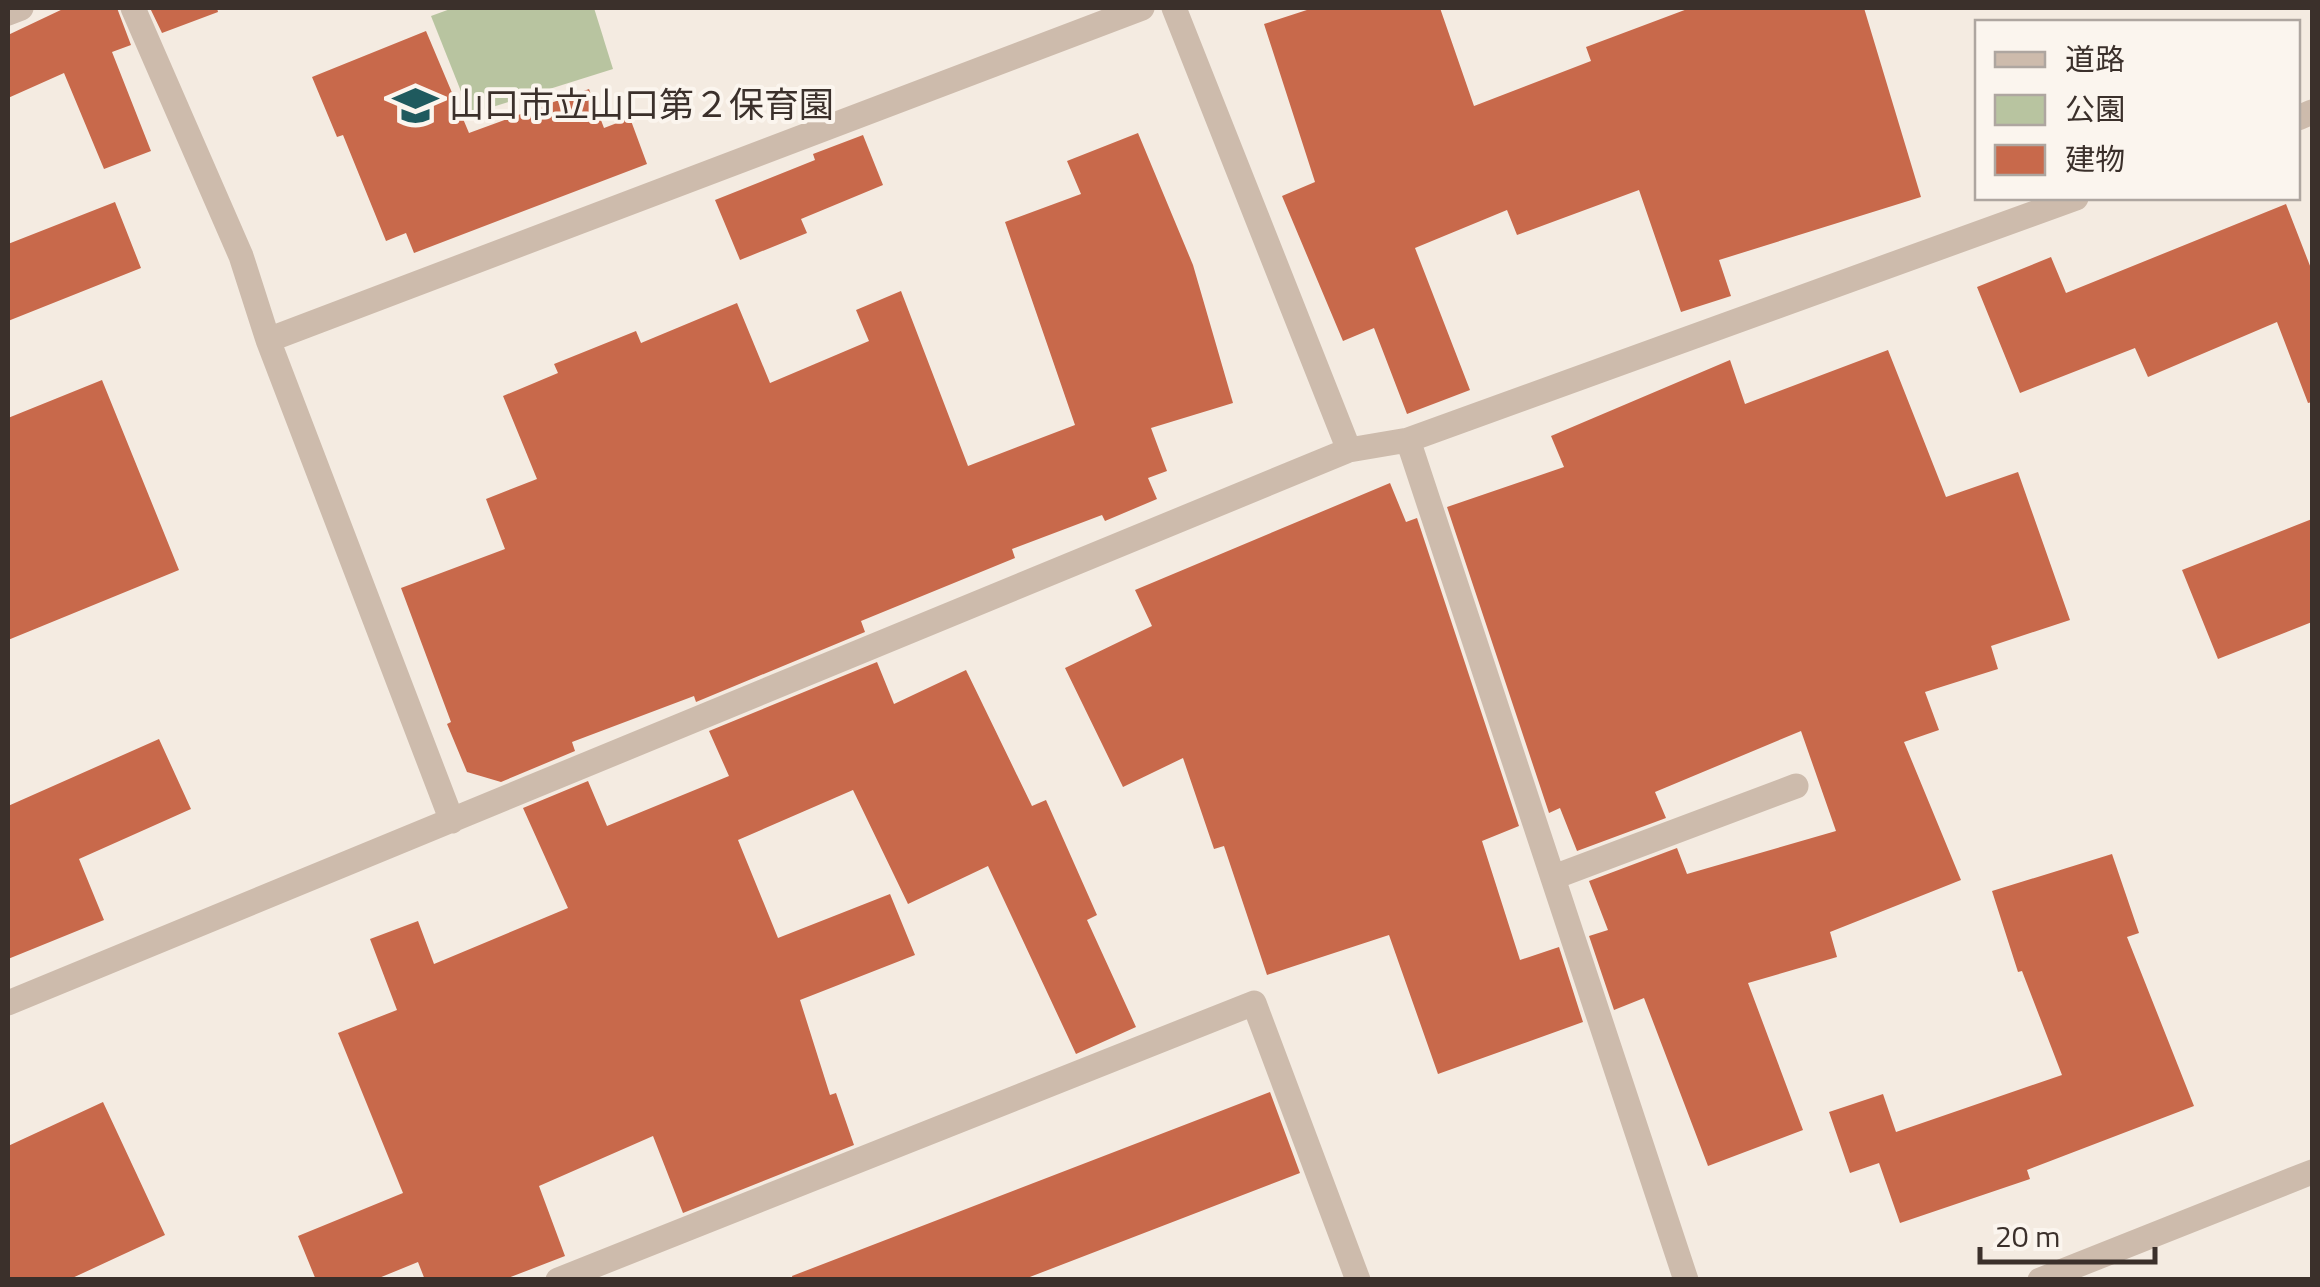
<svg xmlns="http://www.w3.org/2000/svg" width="2320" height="1287" viewBox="0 0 2320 1287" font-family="'Titillium Web','Noto Sans JP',sans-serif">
<rect width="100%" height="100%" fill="#f4ebe1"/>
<path fill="#b8c4a0" d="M 453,8 L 594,8 L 613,69 L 470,114 L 431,16 Z"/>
<path fill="#c8694b" d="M 65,8 L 117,8 L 131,45 L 112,52 L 151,151 L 104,169 L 64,73 L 8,98 L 8,35 Z
M 150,8 L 217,8 L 218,12 L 162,33 Z
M 1313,8 L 1440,8 L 1474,106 L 1591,61 L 1586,47 L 1690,8 L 1864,8 L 1921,197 L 1719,260 L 1731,296 L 1681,312 L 1639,190 L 1517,235 L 1507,210 L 1415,248 L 1470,390 L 1407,414 L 1374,328 L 1343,341 L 1282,196 L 1315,182 L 1264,24 Z
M 426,31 L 469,133 L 589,89 L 604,128 L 630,118 L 647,164 L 414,253 L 406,233 L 386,241 L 343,135 L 337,137 L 312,77 Z
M 1138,133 L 1193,265 L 1233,403 L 1151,428 L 1167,471 L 1148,478 L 1157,499 L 1105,521 L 1102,515 L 1012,549 L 1015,558 L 861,621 L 865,632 L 696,702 L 694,696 L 572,742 L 575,751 L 501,782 L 467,772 L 447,724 L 451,722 L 401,588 L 505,549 L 486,499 L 537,479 L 503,396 L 558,373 L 554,364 L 636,331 L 641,343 L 737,303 L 770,383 L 869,341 L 856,310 L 901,291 L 968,466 L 1075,425 L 1005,222 L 1081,194 L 1067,161 Z
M 863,135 L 883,185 L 801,219 L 807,233 L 740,260 L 715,200 L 815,160 L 813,154 Z
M 115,202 L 141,268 L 8,321 L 8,244 Z
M 2286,204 L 2312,271 L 2312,402 L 2308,403 L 2277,322 L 2148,377 L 2135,348 L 2020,393 L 1977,287 L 2051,257 L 2066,293 Z
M 1888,350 L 1946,497 L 2018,472 L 2070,620 L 1991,646 L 1998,669 L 1925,692 L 1939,730 L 1904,742 L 1961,880 L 1830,932 L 1837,957 L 1748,983 L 1803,1130 L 1708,1166 L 1644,998 L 1614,1010 L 1589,936 L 1608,930 L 1589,881 L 1677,848 L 1687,874 L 1836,831 L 1801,731 L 1655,792 L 1666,818 L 1577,851 L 1560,808 L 1549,813 L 1447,507 L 1564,467 L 1551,436 L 1730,360 L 1745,404 Z
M 102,380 L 179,570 L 8,640 L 8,418 Z
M 1390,483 L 1406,522 L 1417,518 L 1519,826 L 1482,841 L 1520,960 L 1559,947 L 1583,1022 L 1438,1074 L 1389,935 L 1267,975 L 1224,846 L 1214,849 L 1183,758 L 1123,787 L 1065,668 L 1152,626 L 1135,590 Z
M 2312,519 L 2312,622 L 2218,659 L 2182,570 Z
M 877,662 L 894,704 L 966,670 L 1032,806 L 1046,800 L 1097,915 L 1087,920 L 1136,1027 L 1076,1054 L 988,866 L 908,904 L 853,790 L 738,840 L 778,938 L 890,894 L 915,955 L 800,1000 L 830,1095 L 836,1093 L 854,1145 L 683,1213 L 653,1136 L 539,1186 L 565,1256 L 503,1280 L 425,1280 L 418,1262 L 374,1280 L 316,1280 L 298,1236 L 403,1193 L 338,1033 L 397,1010 L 370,939 L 418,921 L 434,964 L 568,908 L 523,808 L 588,781 L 607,826 L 729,776 L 709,731 Z
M 159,739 L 191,809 L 79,859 L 104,920 L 8,959 L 8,806 Z
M 2112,854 L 2139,933 L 2127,937 L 2194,1106 L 2027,1170 L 2030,1179 L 1900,1223 L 1879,1163 L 1850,1173 L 1829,1112 L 1883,1094 L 1896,1132 L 2062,1075 L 2022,971 L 2018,972 L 1992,891 Z
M 1270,1092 L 1300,1173 L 1022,1280 L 793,1280 L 792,1276 Z
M 103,1102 L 165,1235 L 68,1280 L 8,1280 L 8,1146 Z"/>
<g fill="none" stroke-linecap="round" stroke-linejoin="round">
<path stroke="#cdbbac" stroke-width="25" d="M 133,8 L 241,256 L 268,340 L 452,821
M 1174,8 L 1349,450
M 8,13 L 21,8
M 2298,118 L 2312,112
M 268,340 L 1142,8
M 1408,440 L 1686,1280
M 1554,877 L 1796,786
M 8,1003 L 1349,450 L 1408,440 L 2076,198
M 558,1280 L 1254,1003 L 1358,1280
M 2040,1280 L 2312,1172"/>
</g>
<defs>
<symbol id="school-bare" viewBox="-9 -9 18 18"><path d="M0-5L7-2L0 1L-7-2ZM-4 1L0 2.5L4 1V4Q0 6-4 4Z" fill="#1f5a5e" stroke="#fbf5ee" stroke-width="2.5" paint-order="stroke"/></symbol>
</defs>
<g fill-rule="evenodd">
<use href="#school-bare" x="384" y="74" width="63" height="63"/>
</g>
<g text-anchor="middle" stroke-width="8" stroke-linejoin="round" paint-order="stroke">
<g font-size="35" fill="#3b302b" stroke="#fbf5ee" text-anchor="start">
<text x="449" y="117">山口市立山口第２保育園</text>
</g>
</g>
<rect width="2320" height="1287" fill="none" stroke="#3b302b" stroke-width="20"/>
<rect x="1975" y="20" width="325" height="180" fill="#fbf5ee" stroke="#aea6a0" stroke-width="2.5"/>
<rect x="1995" y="52" width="50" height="15" fill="#cdbbac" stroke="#aea6a0" stroke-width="2.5"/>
<text x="2065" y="70" font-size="30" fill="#3b302b">道路</text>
<rect x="1995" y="95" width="50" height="30" fill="#b8c4a0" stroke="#aea6a0" stroke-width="2.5"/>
<text x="2065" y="120" font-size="30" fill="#3b302b">公園</text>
<rect x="1995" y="145" width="50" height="30" fill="#c8694b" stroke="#aea6a0" stroke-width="2.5"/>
<text x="2065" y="170" font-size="30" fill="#3b302b">建物</text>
<path d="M1980 1247v15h175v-15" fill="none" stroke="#3b302b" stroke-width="5"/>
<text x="1995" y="1247" font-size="30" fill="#3b302b" stroke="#fbf5ee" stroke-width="8" paint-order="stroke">20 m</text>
</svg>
